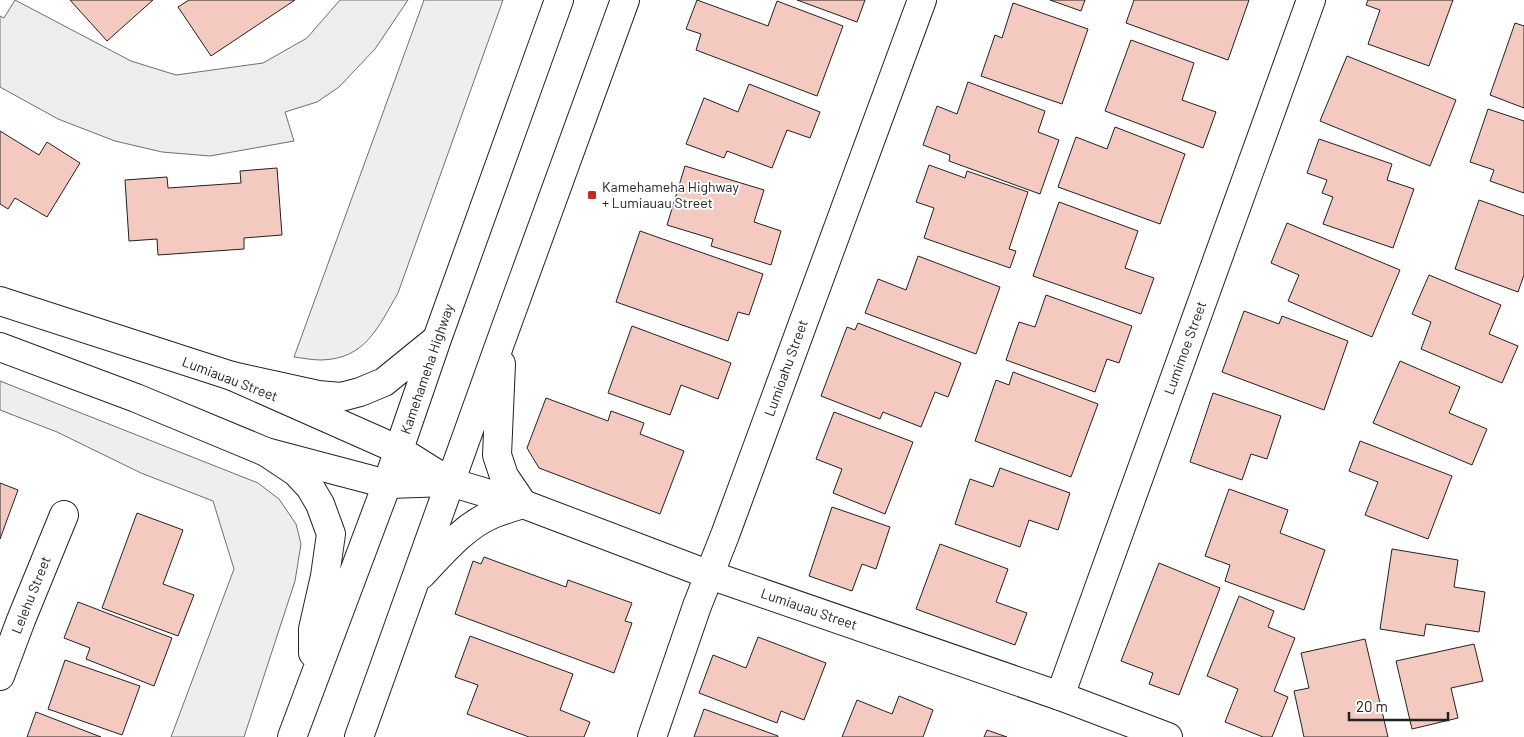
<svg xmlns="http://www.w3.org/2000/svg" width="1524" height="737" viewBox="0 0 1524 737" font-family="Barlow,sans-serif">
<rect width="100%" height="100%" fill="#fff"/>
<path fill="#eee" stroke="#6f6f6f" d="M 424,0 L 503,0 L 398,293 C 378,327 366,359 321,360 C 312,360 302,358 294,357 Z
M 0,381 L 258,483 L 279,499 L 296,524 L 301,544 L 295,581 L 244,737 L 171,737 L 234,569 L 213,501 L 141,473 L 57,432 L 0,410 Z"/>
<path fill="#ededed" stroke="#6f6f6f" d="M 15,0 L 131,61 L 176,75 L 263,63 L 307,38 L 340,0 L 408,0 L 375,49 L 339,87 L 317,102 L 285,112 L 294,141 L 210,156 L 162,152 L 115,141 L 58,119 L 0,87 L 0,16 L 4,18 Z"/>
<path fill="#f3c9c0" stroke="#222" d="M 70,0 L 153,0 L 107,41 Z
M 189,0 L 295,0 L 211,56 L 178,7 Z
M 697,0 L 768,26 L 777,1 L 843,26 L 817,96 L 696,50 L 701,34 L 686,29 Z
M 797,0 L 865,0 L 857,22 Z
M 1050,0 L 1085,0 L 1081,11 Z
M 1134,0 L 1249,0 L 1228,60 L 1126,23 Z
M 1368,0 L 1453,0 L 1429,66 L 1368,44 L 1380,10 L 1366,5 Z
M 1013,3 L 1088,29 L 1062,104 L 981,76 L 995,35 L 1002,38 Z
M 1515,23 L 1524,26 L 1524,108 L 1490,95 Z
M 1131,40 L 1194,63 L 1182,100 L 1216,112 L 1203,148 L 1105,111 Z
M 1347,56 L 1456,100 L 1430,166 L 1320,121 Z
M 968,82 L 1045,111 L 1038,132 L 1059,140 L 1040,194 L 949,161 L 950,155 L 923,145 L 937,106 L 957,114 Z
M 749,84 L 820,112 L 810,138 L 787,130 L 772,168 L 727,151 L 724,158 L 686,144 L 704,98 L 738,112 Z
M 1488,109 L 1524,121 L 1524,193 L 1490,181 L 1494,170 L 1470,162 Z
M 1115,127 L 1185,154 L 1160,224 L 1058,187 L 1076,137 L 1107,149 Z
M 0,131 L 39,155 L 47,142 L 80,163 L 47,217 L 15,198 L 8,209 L 0,204 Z
M 1319,139 L 1392,164 L 1387,180 L 1414,189 L 1393,248 L 1323,224 L 1333,197 L 1322,193 L 1327,180 L 1307,173 Z
M 929,165 L 965,178 L 967,171 L 1028,192 L 1009,249 L 1016,251 L 1010,268 L 924,238 L 934,208 L 916,202 Z
M 685,166 L 764,190 L 754,222 L 781,231 L 771,265 L 711,246 L 713,239 L 667,225 Z
M 277,168 L 282,235 L 244,238 L 244,249 L 158,255 L 157,239 L 129,241 L 125,180 L 167,177 L 168,188 L 241,183 L 240,171 Z
M 1479,200 L 1524,216 L 1524,275 L 1518,292 L 1455,269 Z
M 1059,202 L 1138,231 L 1125,268 L 1154,278 L 1141,314 L 1033,276 Z
M 1287,223 L 1400,270 L 1372,337 L 1288,301 L 1299,275 L 1271,263 Z
M 640,231 L 763,274 L 749,315 L 738,312 L 728,341 L 616,302 Z
M 918,256 L 1000,287 L 976,354 L 865,313 L 878,279 L 906,290 Z
M 1429,275 L 1501,305 L 1489,334 L 1518,346 L 1502,383 L 1421,349 L 1431,322 L 1412,314 Z
M 1046,295 L 1132,326 L 1119,363 L 1107,359 L 1095,392 L 1006,360 L 1019,322 L 1035,327 Z
M 1244,311 L 1279,324 L 1282,316 L 1348,341 L 1324,410 L 1222,372 Z
M 858,323 L 961,363 L 948,397 L 935,392 L 921,427 L 883,412 L 880,419 L 821,396 L 847,327 L 855,330 Z
M 632,326 L 731,363 L 718,399 L 681,385 L 670,415 L 608,393 Z
M 1400,361 L 1460,387 L 1449,413 L 1487,429 L 1472,465 L 1373,423 Z
M 1013,372 L 1098,404 L 1071,477 L 975,441 L 996,380 L 1009,385 Z
M 1213,393 L 1281,416 L 1267,459 L 1251,454 L 1242,480 L 1190,462 Z
M 546,398 L 608,421 L 611,411 L 644,423 L 640,434 L 684,451 L 660,514 L 539,468 L 527,448 Z
M 834,412 L 913,442 L 885,514 L 833,493 L 842,469 L 816,459 Z
M 1360,441 L 1452,476 L 1428,539 L 1365,515 L 1378,482 L 1349,471 Z
M 1000,468 L 1070,493 L 1058,530 L 1029,520 L 1020,547 L 955,524 L 970,479 L 993,487 Z
M 0,483 L 18,490 L 0,539 Z
M 1229,489 L 1288,510 L 1280,533 L 1325,550 L 1304,610 L 1225,581 L 1230,565 L 1205,556 Z
M 832,507 L 890,527 L 876,569 L 862,564 L 852,591 L 809,576 Z
M 137,513 L 183,530 L 163,584 L 194,595 L 178,636 L 102,608 Z
M 940,544 L 1008,569 L 996,602 L 1027,613 L 1015,645 L 916,609 Z
M 1392,549 L 1458,560 L 1454,587 L 1485,592 L 1479,632 L 1426,624 L 1424,636 L 1380,629 Z
M 484,557 L 566,587 L 568,580 L 632,603 L 625,621 L 632,623 L 614,673 L 455,614 L 473,561 L 481,564 Z
M 1159,563 L 1220,588 L 1179,695 L 1149,684 L 1153,673 L 1121,661 Z
M 1239,596 L 1274,611 L 1268,627 L 1295,638 L 1274,691 L 1288,697 L 1272,737 L 1263,737 L 1225,722 L 1238,689 L 1207,676 Z
M 78,602 L 172,638 L 154,686 L 86,659 L 90,648 L 64,638 Z
M 470,636 L 573,674 L 560,710 L 590,722 L 584,737 L 529,737 L 467,714 L 478,685 L 455,677 Z
M 758,637 L 826,663 L 804,720 L 781,711 L 777,723 L 699,693 L 713,655 L 746,668 Z
M 1365,639 L 1388,737 L 1304,737 L 1294,691 L 1309,688 L 1301,653 Z
M 1474,644 L 1483,681 L 1451,688 L 1458,718 L 1412,729 L 1396,661 Z
M 65,660 L 140,686 L 122,735 L 48,709 Z
M 899,696 L 933,710 L 923,737 L 842,737 L 857,700 L 892,714 Z
M 704,709 L 778,736 L 778,737 L 694,737 Z
M 36,712 L 101,737 L 27,737 Z
M 987,730 L 1007,737 L 984,737 Z"/>
<g fill="none" stroke-linecap="round" stroke-linejoin="round">
<defs>
<path id="minor" d="M 0,676 L 21,620 L 64,515
M 1060,696 L 1311,0
M 652,737 L 697,606 L 725,535 L 922,0"/>
<path id="tertiary" d="M 0,301 L 232,376 L 399,450 L 450,482 L 523,504 L 710,575 L 1060,696 L 1168,737
M 0,347 L 136,398 L 266,452 L 387,484 L 450,482"/>
<path id="primary" d="M 232,376 L 318,395 L 341,397 L 360,392 L 384,382 L 437,339
M 266,452 L 296,472 L 310,487 L 320,504 L 331,534 L 325,576 L 313,629 L 313,653
M 421,575 C 442,553 464,526 493,514 C 503,510 513,507 523,504 L 504,476 L 497,455 L 501,364
M 292,737 L 387,484 L 437,339 L 559,0
M 359,737 L 503,335 L 625,0"/>
</defs>
<use href="#minor" stroke="#222" stroke-width="30"/>
<use href="#tertiary" stroke="#222" stroke-width="30"/>
<use href="#primary" stroke="#222" stroke-width="30"/>
<use href="#minor" stroke="#fff" stroke-width="28"/>
<use href="#tertiary" stroke="#fff" stroke-width="28"/>
<use href="#primary" stroke="#fff" stroke-width="28"/>
</g>
<rect fill="#c62828" stroke="#fff" stroke-width="2" x="587" y="190" width="10" height="10" rx="2.5"/>
<g text-anchor="middle" stroke-width="4" stroke-linejoin="round" paint-order="stroke">
<g font-size="14" fill="#222" stroke="#fff" text-anchor="start">
<text x="602" y="192">Kamehameha Highway<tspan x="602" dy="16">+ Lumiauau Street</tspan></text>
</g>
<g font-size="14" fill="#222" stroke="#fff">
<text transform="translate(1185 348) rotate(-70)" y="5">Lumimoe Street</text>
<text transform="translate(786 368) rotate(-70)" y="5">Lumioahu Street</text>
<text transform="translate(427 369) rotate(-71)" y="5">Kamehameha Highway</text>
<text transform="translate(230 379) rotate(21)" y="5">Lumiauau Street</text>
<text transform="translate(31 595) rotate(-68)" y="5">Lelehu Street</text>
<text transform="translate(809 609) rotate(19)" y="5">Lumiauau Street</text>
</g>
</g>
<path d="M1349 712v8h99v-8" fill="none" stroke="#222222" stroke-width="2.5"/>
<text x="1356" y="712" font-size="15" fill="#222222" stroke="#ffffff" stroke-width="4" paint-order="stroke">20 m</text>
</svg>
